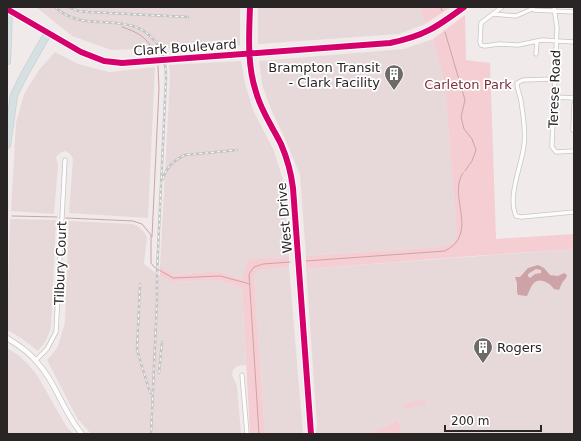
<svg xmlns="http://www.w3.org/2000/svg" width="581" height="441" viewBox="0 0 581 441" font-family="'DejaVu Sans',sans-serif">
<rect width="100%" height="100%" fill="#f0eaea"/>
<path fill="#e7d9da" d="M 36,7 L 240,7 L 240,45 L 111,50 L 72,36 Z
M 258,7 L 420,7 L 425,24 L 399,34 L 258,44 Z
M 433,39 L 445,85 L 457,236 L 453,243 L 440,247 L 306,256 L 300,175 L 285,139 L 270,107 L 262,84 L 259,61 L 404,49 Z
M 55,52 L 78,64 L 109,72 L 155,67 L 148,218 L 69,213 L 73,159 L 70,154 L 65,151 L 60,153 L 56,157 L 58,165 L 54,214 L 11,211 L 16,123 L 24,94 L 39,70 Z
M 241,61 L 245,83 L 253,110 L 274,151 L 284,183 L 289,257 L 261,258 L 241,279 L 217,271 L 174,275 L 160,266 L 170,77 L 169,65 Z
M 10,219 L 56,220 L 51,328 L 46,341 L 38,351 L 21,338 L 7,330 Z
M 69,221 L 133,224 L 138,226 L 145,233 L 147,238 L 144,264 L 160,276 L 172,282 L 215,280 L 242,288 L 246,365 L 237,366 L 233,370 L 232,375 L 237,386 L 241,434 L 91,434 L 77,418 L 47,360 L 51,356 L 58,346 L 65,323 Z
M 574,249 L 574,434 L 403,434 L 398,420 L 368,434 L 316,434 L 317,425 L 306,269 Z
M 289,267 L 303,434 L 265,434 L 254,275 L 259,270 Z
M 7,348 L 18,355 L 27,363 L 37,375 L 66,426 L 73,434 L 7,434 Z"/>
<path fill="#f4ced2" d="M 420,7 L 451,7 L 425,24 Z
M 465,15 L 466,60 L 490,63 L 496,239 L 574,234 L 574,249 L 459,257 L 306,269 L 306,256 L 440,247 L 453,243 L 457,236 L 445,85 L 433,39 Z
M 289,257 L 289,267 L 259,270 L 254,275 L 265,434 L 250,434 L 242,288 L 215,280 L 172,282 L 160,276 L 160,266 L 174,275 L 217,271 L 241,279 L 249,260 L 261,258 Z
M 425,399 L 426,404 L 404,409 L 403,404 Z
M 398,420 L 403,434 L 368,434 Z"/>
<path fill="#cea3a7" fill-rule="evenodd" d="M 538,265 L 544,268 L 550,275 L 558,276 L 564,273 L 567,275 L 566,278 L 562,283 L 559,290 L 554,289 C 550,283 539,276 533,284 C 530,288 529,292 527,296 L 518,295 L 517,292 L 517,283 L 515,277 L 520,277 L 528,268 ZM 536,269 L 541,270 L 541,273 L 535,274 L 530,278 L 528,276 L 528,274 Z"/>
<g fill="none" stroke-linecap="round" stroke-linejoin="round">
<path stroke="#cea3a7" stroke-width="1" d="M 441,7 L 442,11
M 122,27 C 137,32 148,37 154,53
M 445,32 L 465,100 L 461,117 L 464,129 L 472,139 L 476,150 L 472,161 L 465,171
M 12,216 L 57,217
M 66,218 L 133,221 L 142,224 L 151,235 L 151,263 L 154,267 L 173,278 L 220,276 L 250,284
M 152,237 L 159,88 L 158,66
M 306,261 L 445,251 C 480,233 447,196 463,173
M 259,434 L 249,274 L 254,267 L 263,264 L 290,262"/>
<defs>
<path id="minor" d="M 502,7 L 481,23 L 480,42 L 481,45 L 485,46 L 499,44 L 518,45 L 542,40 L 574,42
M 532,7 L 534,10 L 574,12
M 554,7 L 557,28 L 552,144 L 552,147 L 556,152 L 574,151
M 493,14 L 516,16 L 532,9
M 536,54 L 537,41
M 555,79 L 523,80 L 517,83 C 517,89 520,95 521,101 C 523,116 526,130 524,145 C 522,165 507,196 516,216 L 521,217 L 574,212
M 554,97 L 574,98
M 574,104 L 573,130 L 574,131
M 36,360 L 47,349 L 56,332 L 65,160
M 242,375 L 247,434"/>
<path id="tertiary" d="M 250,7 C 249,35 247,65 256,92 C 261,111 272,126 281,144 C 287,158 291,172 293,188 L 311,434
M 20,17 C 52,35 84,61 122,63 L 390,43 C 424,36 437,27 464,7
M 7,338 C 18,345 28,351 36,361 C 56,382 63,412 82,434"/>
<path id="motorway" d="M 7,61 L 9,7
M 7,145 L 14,95 L 24,75 L 48,33"/>
</defs>
<use href="#minor" stroke="#cac5c5" stroke-width="5"/>
<use href="#tertiary" stroke="#cac5c5" stroke-width="6"/>
<use href="#motorway" stroke="#cbc8c8" stroke-width="8"/>
<use href="#minor" stroke="#fdfcfc" stroke-width="3.5"/>
<use href="#tertiary" stroke="#fdfcfc" stroke-width="4.5"/>
<use href="#motorway" stroke="#d4e0e1" stroke-width="7"/>
<defs>
<path id="rail" d="M 55,7 C 84,35 128,9 154,40 C 164,51 166,64 166,78 L 157,272 L 157,301 L 151,434
M 68,7 L 79,11 L 88,12 L 188,17
M 163,179 C 166,167 174,160 185,155 L 237,150
M 140,284 L 137,350 L 150,393
M 159,373 L 162,342"/>
</defs>
<use href="#rail" stroke="#c4c3c3" stroke-width="2.5"/>
<use href="#rail" stroke="#fff" stroke-width="1" stroke-dasharray="3" stroke-linecap="butt"/>
<defs>
<path id="tertiary-bridge" d="M 7,9 L 20,17"/>
</defs>
<use href="#tertiary-bridge" stroke="#cac5c5" stroke-width="6" stroke-linecap="butt"/>
<use href="#tertiary-bridge" stroke="#fdfcfc" stroke-width="4.5"/>
<defs>
<path id="cycleway" d="M 250,7 C 249,35 247,65 256,92 C 261,111 272,126 281,144 C 287,158 291,172 293,188 L 311,434
M 7,9 L 81,52 L 104,61 L 122,63 L 390,43 C 424,36 437,27 464,7"/>
</defs>
<use href="#cycleway" stroke="#fff" stroke-width="8"/>
<use href="#cycleway" stroke="#d6006c" stroke-width="6"/>
</g>
<defs>
<symbol id="building-pin" viewBox="-11 -11 22 30"><path d="M0 17L-7.5 6A9.5 9.5 0 1 1 7.5 6Z" fill="#6f6a6a" stroke="#fff"/><path d="M-4-6H4V6H1V3H-1V6H-4ZM-2.5-4.3h1.7v1.8h-1.7ZM.8-4.3h1.7v1.8H.8ZM-2.5-1h1.7V.8h-1.7ZM.8-1h1.7V.8H.8Z" fill="#fff"/></symbol>
</defs>
<g fill-rule="evenodd">
<use href="#building-pin" x="383" y="63" width="22" height="30"/>
<use href="#building-pin" x="472" y="336" width="22" height="30"/>
</g>
<g text-anchor="middle" stroke-width="3.5" stroke-linejoin="round" paint-order="stroke">
<g font-size="13" fill="#2a2525" stroke="#fff">
<text transform="translate(185 47) rotate(-4)" y="5">Clark Boulevard</text>
<text transform="translate(554 89) rotate(-88)" y="5">Terese Road</text>
<text transform="translate(284 218) rotate(-95)" y="5">West Drive</text>
<text transform="translate(60 263) rotate(-88)" y="5">Tilbury Court</text>
</g>
<g font-size="13" fill="#2a2525" stroke="#fff" text-anchor="end">
<text x="380" y="72">Brampton Transit<tspan x="380" dy="15">- Clark Facility</tspan></text>
<text x="497" y="352" text-anchor="start">Rogers</text>
</g>
<g font-size="13" fill="#7c323e" stroke="#fff">
<text x="468" y="89">Carleton Park</text>
</g>
</g>
<rect width="581" height="441" fill="none" stroke="#2a2525" stroke-width="16"/>
<path d="M445 425v6h96v-6" fill="none" stroke="#2a2525" stroke-width="2"/>
<text x="451" y="425" font-size="12" fill="#2a2525" stroke="#ffffff" stroke-width="3" paint-order="stroke">200 m</text>
</svg>
